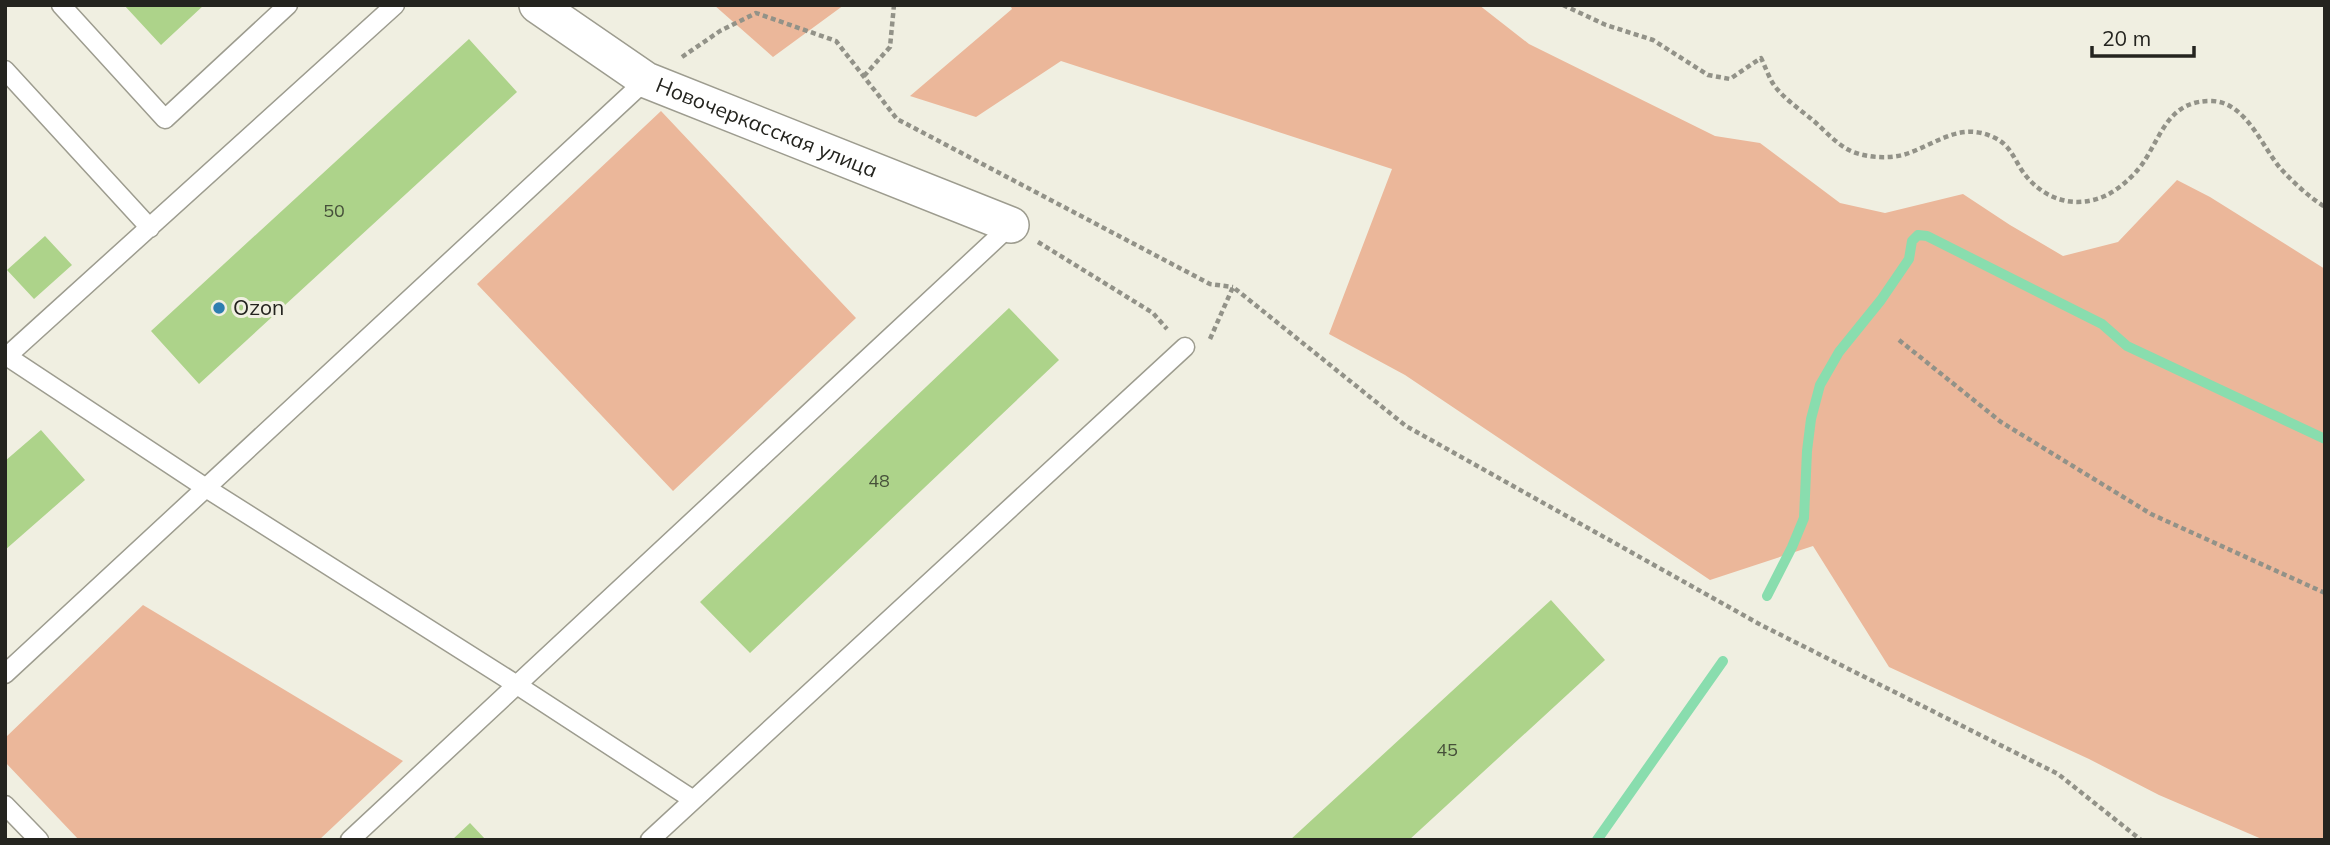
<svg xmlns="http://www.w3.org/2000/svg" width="2330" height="845" viewBox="0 0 2330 845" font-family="Mulish,sans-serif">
<rect width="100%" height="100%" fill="#f0efe1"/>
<path fill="#ebb79a" d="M 714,5 L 844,5 L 773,57 Z
M 1010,5 L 1479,5 L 1529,44 L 1715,136 L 1760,143 L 1840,203 L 1885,213 L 1963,194 L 2010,225 L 2063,256 L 2118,242 L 2177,180 L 2210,197 L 2325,269 L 2325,840 L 2264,840 L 2159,795 L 2089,759 L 1889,667 L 1813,546 L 1710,580 L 1405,375 L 1329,334 L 1392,169 L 1061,61 L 976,117 L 910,96 L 1012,9 Z
M 661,111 L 856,318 L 673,491 L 477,284 Z
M 143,605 L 403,761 L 319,840 L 79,840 L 5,762 L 5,738 Z"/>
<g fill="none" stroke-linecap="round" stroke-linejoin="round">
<path stroke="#89ddae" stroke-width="10" d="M 1767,596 L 1792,547 L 1804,518 L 1807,451 L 1811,419 L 1820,385 L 1839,352 L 1881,300 L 1909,259 L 1912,241 L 1918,235 L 1927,236 L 2102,324 L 2127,346 L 2325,439
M 1597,840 L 1723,661"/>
</g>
<path fill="#add38a" d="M 124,5 L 204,5 L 161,45 Z
M 469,39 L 517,92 L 199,384 L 151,331 Z
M 45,236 L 72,265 L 34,299 L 7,270 Z
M 1009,308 L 1059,360 L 750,653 L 700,602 Z
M 41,430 L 85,480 L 5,550 L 5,461 Z
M 1551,600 L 1605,660 L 1409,840 L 1290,840 Z
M 470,823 L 486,840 L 452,840 Z"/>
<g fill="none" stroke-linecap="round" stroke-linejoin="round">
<defs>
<path id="service" d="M 61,5 L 165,119 L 288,5
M 5,70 L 150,228
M 5,355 L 206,488 L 517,685 L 692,799
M 5,358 L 395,5
M 5,674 L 646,80
M 5,805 L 39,840
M 350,840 L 1011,225
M 650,840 L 1185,347"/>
<g id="minor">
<path id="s1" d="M 537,5 L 646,80 L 1011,225"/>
</g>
</defs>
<use href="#service" stroke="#9d9c8f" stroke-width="21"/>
<use href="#minor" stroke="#9d9c8f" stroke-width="38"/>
<path stroke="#929288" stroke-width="4.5" stroke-dasharray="5 3.5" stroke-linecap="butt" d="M 1563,5 L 1606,25 L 1653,40 L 1708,75 L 1730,79 L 1761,58 C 1765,66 1768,75 1772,82 C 1782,98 1801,110 1815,122 C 1825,131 1835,142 1847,149 C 1863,158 1891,160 1909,153 C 1937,143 1961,122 1993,137 C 2010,144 2014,159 2023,172 C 2043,200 2076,210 2107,195 C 2121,188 2137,173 2145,160 C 2163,131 2171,100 2212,101 C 2246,102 2262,147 2281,169 C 2294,183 2309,197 2325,207
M 682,57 L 720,31 L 756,13 L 836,41 L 897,119 L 1210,284 L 1233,287
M 864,76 L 890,47 L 894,5
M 1038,242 L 1153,313 L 1167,329
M 1210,339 L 1233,287 L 1406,426 L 1761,625 L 2058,774 L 2141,840
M 1899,340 L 2001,422 L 2151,514 L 2325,593"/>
<use href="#service" stroke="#fff" stroke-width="18"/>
<use href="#minor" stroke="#fff" stroke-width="35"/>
</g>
<circle fill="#2e7eb0" stroke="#f0efe1" stroke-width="2.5" cx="219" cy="308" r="7"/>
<g text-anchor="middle" stroke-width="6" stroke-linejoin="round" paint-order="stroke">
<g font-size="18" fill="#46503a">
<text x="334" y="217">50</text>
<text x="879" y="487">48</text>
<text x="1447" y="756">45</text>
</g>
<g font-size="21" fill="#24241f" stroke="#f0efe1">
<text dy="7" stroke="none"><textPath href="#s1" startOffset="262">Новочеркасская улица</textPath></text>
</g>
<g font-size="21" fill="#24241f" stroke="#f0efe1" text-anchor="start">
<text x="233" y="315">Ozon</text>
</g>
</g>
<rect width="2330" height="845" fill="none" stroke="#24241f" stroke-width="14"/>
<path d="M2092 46v10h102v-10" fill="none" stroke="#24241f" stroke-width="3.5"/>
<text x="2102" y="46" font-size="21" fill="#24241f" stroke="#f0efe1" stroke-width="5" paint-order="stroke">20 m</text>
</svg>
